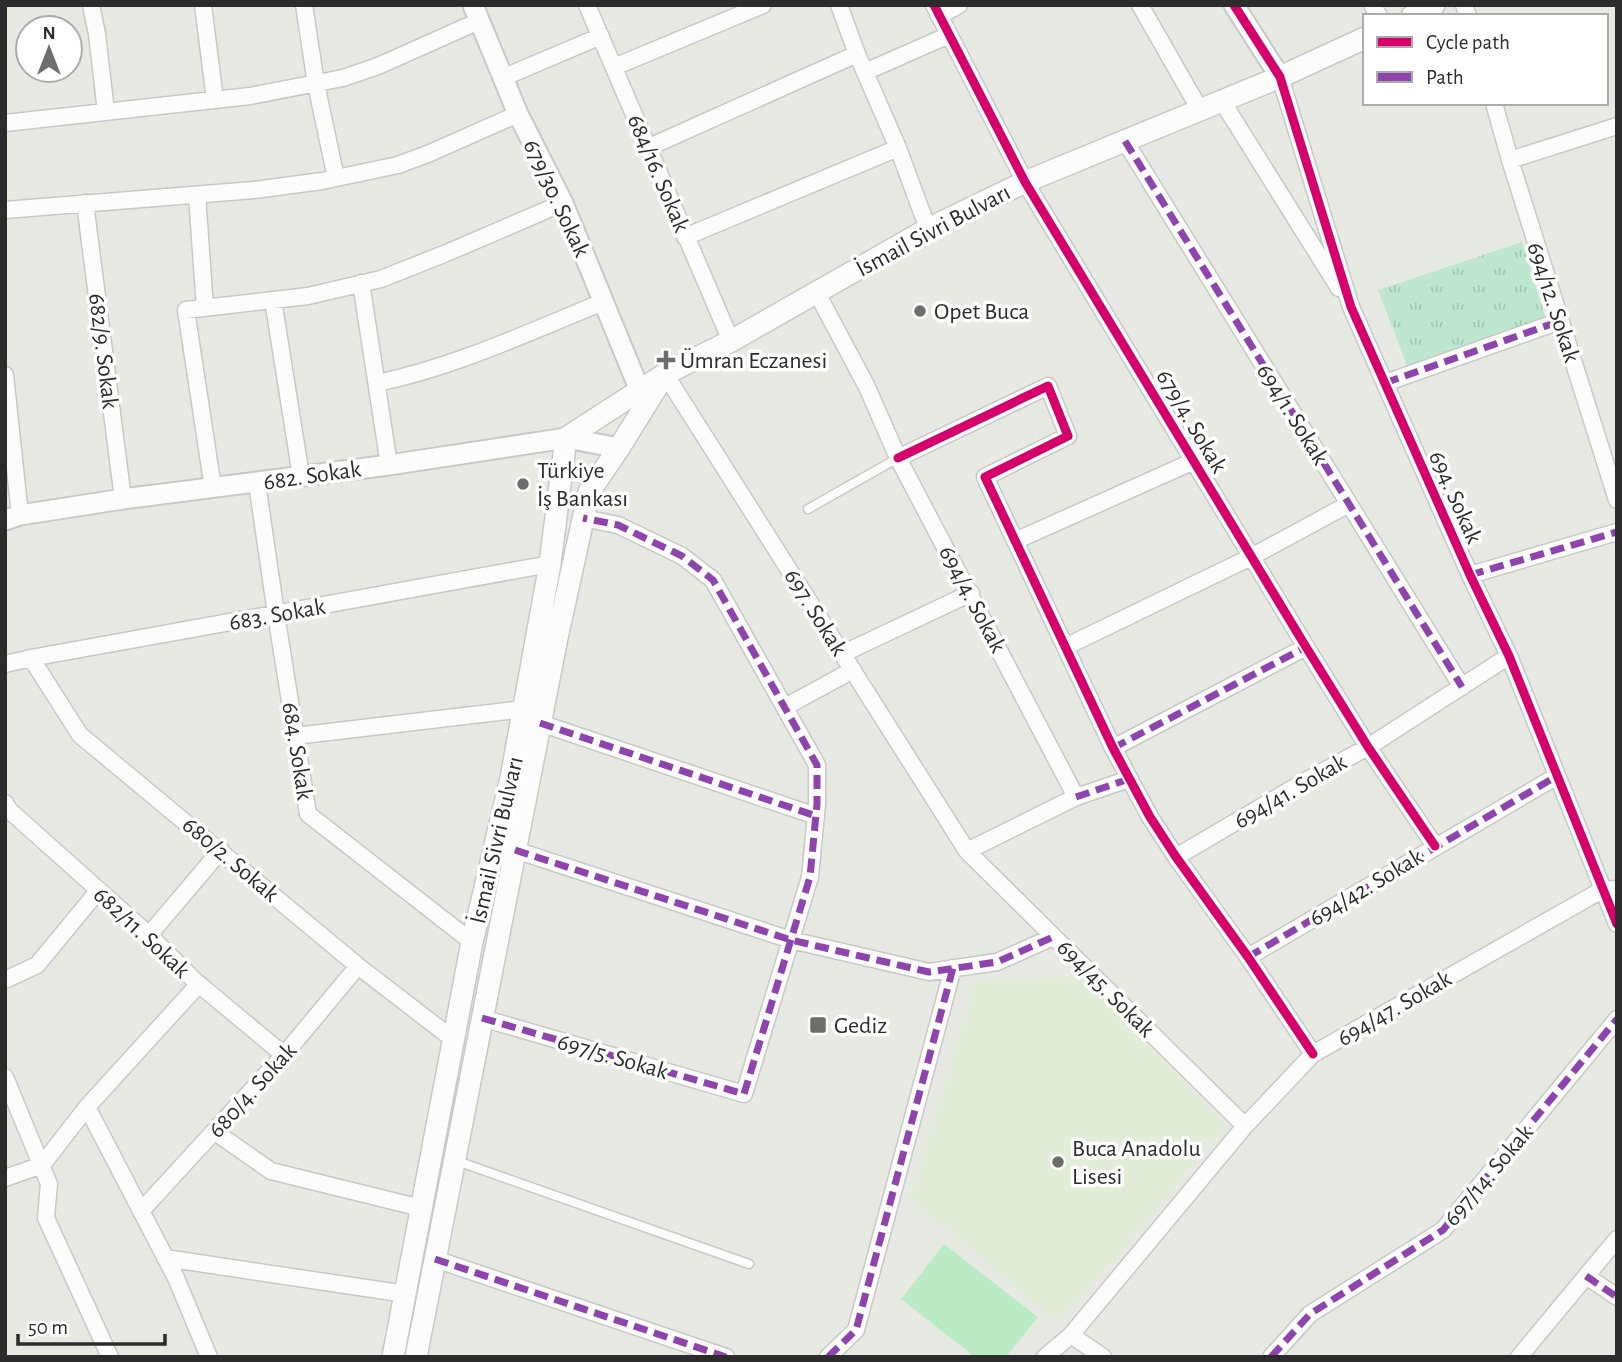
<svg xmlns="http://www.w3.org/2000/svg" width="1622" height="1362" viewBox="0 0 1622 1362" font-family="'Alegreya Sans',sans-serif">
<defs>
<pattern id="grass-tufts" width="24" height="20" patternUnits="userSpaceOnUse" patternTransform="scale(1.75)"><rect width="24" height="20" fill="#bde7cf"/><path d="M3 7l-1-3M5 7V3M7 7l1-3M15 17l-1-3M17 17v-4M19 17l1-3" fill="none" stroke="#a3c6b2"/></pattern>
</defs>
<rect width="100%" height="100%" fill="#e7eae2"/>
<path fill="#e2edd7" d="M 1082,976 L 1224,1125 L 1118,1254 L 1056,1320 L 911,1198 L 976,981 Z"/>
<path fill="url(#grass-tufts)" d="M 1522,242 L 1546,320 L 1408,368 L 1378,290 Z"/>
<path fill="#baebc4" d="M 944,1244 L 1038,1317 L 1006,1357 L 975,1357 L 901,1299 Z"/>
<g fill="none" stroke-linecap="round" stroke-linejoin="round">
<defs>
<path id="service" d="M 808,509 L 898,458
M 457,1161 L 749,1264"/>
<path id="minor" d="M 91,5 L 97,34 L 106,112
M 203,5 L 215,100
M 304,5 L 316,84 L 336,178
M 587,5 L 731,341
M 839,5 L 857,54 L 898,148 L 928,229
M 934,5 L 1025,182 L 1306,647 L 1368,747 L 1435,846
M 1140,5 L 1200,110
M 1372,5 L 1379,16
M 1464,5 L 1468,16
M 939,16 L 959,5
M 614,67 L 763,5
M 865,72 L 949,35
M 1280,77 L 1351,307 L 1470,575 L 1509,656 L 1617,924
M 502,78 L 601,36
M 1222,101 L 1339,288
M 1494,103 L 1510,160 L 1617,500
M 5,123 L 250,96 L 343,78 L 378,66 L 479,21
M 1125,141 L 1462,687
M 647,148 L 857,54
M 1510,160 L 1617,126
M 197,195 L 205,308
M 85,203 L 123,499
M 5,210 L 254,190 L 322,181 L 398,165 L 430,153 L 518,114
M 685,237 L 898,148
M 361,283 L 389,465
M 817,293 L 867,387 L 898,458 L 1076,797 L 967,851
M 273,300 L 301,476
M 665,374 L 967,851 L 1245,1126
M 5,375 L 20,515
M 377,383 C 455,367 529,332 603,302
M 1385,383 L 1560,321
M 898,458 L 1048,386 L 1068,436 L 985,477 L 1113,748 L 1150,817 L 1176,857 L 1248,957 L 1313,1054
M 257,483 L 276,614 L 308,814 L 472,942
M 213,488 L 186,310 L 308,296 L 381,279 L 444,254 L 563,203
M 1015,541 L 1194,461
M 1470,575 L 1617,532
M 1065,647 L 1251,557 L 1349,504
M 842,654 L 971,593
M 31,658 L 80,735 L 358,966 L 454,1040
M 5,664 L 31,658 L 550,564
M 785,707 L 853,670
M 540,723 L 816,816
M 295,736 L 524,709
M 1113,748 L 1306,647
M 1076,797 L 1129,779
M 5,803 L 9,810 L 149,935 L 195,981 L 284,1055
M 515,850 L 791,940 L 929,972 L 997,962 L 1053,937
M 1176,857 L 1307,780 L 1368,747 L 1509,656
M 149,935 L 221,850
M 1248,957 L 1557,776
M 5,980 L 37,965 L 98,891
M 482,1018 L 744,1094 L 810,877 L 817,804 L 817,765 L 713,580 L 682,556 L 618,525 L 583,518
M 5,1077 L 49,1184 L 46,1218 L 110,1357
M 87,1107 L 176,1278 L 209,1357
M 215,1132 L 271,1171 L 421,1208
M 5,1178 L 42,1165 L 87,1107 L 199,984
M 141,1211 L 284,1055 L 358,966
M 165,1258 L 406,1294
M 435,1259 L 726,1357
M 1586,1276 L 1617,1297
M 1071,1335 L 1103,1357
M 828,1357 L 856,1330 L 953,968
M 1045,1357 L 1071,1335 L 1245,1126 L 1313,1054 L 1602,890 L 1617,889
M 1271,1357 L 1310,1314 L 1443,1230 L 1617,1019
M 1519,1357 L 1617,1239"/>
<path id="tertiary" d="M 473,5 L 518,114 L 563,203 L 640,391
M 1234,5 L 1280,77
M 5,520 L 20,515 L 123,499 L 389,465 L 566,438 L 619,448"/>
<path id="secondary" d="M 1412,16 L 1434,5
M 393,1357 L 472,942 L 511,778 L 550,564 L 566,438 L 665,374 L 731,341 L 928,229 L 1025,182 L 1280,77 L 1365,38
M 416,1357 L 557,638 L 589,492 L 619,448 L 660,382"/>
</defs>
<use href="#service" stroke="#c9c8c7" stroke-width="11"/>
<use href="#minor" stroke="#c9c8c7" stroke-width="19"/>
<use href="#tertiary" stroke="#c9c8c7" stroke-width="23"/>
<use href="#secondary" stroke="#c9c8c7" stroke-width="24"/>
<use href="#service" stroke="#fbfcfb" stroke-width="8"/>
<use href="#minor" stroke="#fbfcfb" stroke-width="16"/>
<use href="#tertiary" stroke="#fbfcfb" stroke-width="19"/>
<use href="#secondary" stroke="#fbfcfb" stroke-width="21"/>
<path stroke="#8e44ad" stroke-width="7" stroke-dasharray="14 7" stroke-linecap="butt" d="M 1125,141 L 1462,687
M 1385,383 L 1560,321
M 1470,575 L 1617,532
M 540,723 L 816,816
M 1113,748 L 1306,647
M 1076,797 L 1129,779
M 515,850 L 791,940 L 929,972 L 997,962 L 1053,937
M 1248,957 L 1557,776
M 482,1018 L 744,1094 L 810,877 L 817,804 L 817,765 L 713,580 L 682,556 L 618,525 L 583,518
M 435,1259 L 726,1357
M 1586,1276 L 1617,1297
M 828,1357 L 856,1330 L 953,968
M 1271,1357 L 1310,1314 L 1443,1230 L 1617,1019"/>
<defs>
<path id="cycleway" d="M 934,5 L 1025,182 L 1306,647 L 1368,747 L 1435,846
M 1234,5 L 1280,77 L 1351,307 L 1470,575 L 1509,656 L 1617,924
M 898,458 L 1048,386 L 1068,436 L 985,477 L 1113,748 L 1150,817 L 1176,857 L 1248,957 L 1313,1054"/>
</defs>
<use href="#cycleway" stroke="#fff" stroke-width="13"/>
<use href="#cycleway" stroke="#d6006c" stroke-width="9"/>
</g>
<g fill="#6d6e6c" stroke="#fff" stroke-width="2.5">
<circle cx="920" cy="311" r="7"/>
<path d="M662.5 349.5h7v7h7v7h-7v7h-7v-7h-7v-7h7z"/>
<circle cx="523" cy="484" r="7"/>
<rect x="809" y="1016" width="18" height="18" rx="3.5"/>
<circle cx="1058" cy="1162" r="7"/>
</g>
<g text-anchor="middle" stroke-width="7" stroke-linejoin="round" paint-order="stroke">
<g font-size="24" fill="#2c2c2c" stroke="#fff">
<text transform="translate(659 173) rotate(67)" y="8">684/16. Sokak</text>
<text transform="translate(557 198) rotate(65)" y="8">679/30. Sokak</text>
<text transform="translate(933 230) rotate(-28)" y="8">İsmail Sivri Bulvarı</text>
<text transform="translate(1554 302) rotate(72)" y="8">694/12. Sokak</text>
<text transform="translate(104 351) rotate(83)" y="8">682/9. Sokak</text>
<text transform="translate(1293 414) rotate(58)" y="8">694/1. Sokak</text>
<text transform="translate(1192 421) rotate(59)" y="8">679/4. Sokak</text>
<text transform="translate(312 475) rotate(-8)" y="8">682. Sokak</text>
<text transform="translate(1456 497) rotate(66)" y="8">694. Sokak</text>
<text transform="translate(973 599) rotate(62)" y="8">694/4. Sokak</text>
<text transform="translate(816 612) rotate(58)" y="8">697. Sokak</text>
<text transform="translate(277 614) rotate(-10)" y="8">683. Sokak</text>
<text transform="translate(298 751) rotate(81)" y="8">684. Sokak</text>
<text transform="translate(1290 791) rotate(-30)" y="8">694/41. Sokak</text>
<text transform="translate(496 840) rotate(-77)" y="8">İsmail Sivri Bulvarı</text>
<text transform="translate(231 859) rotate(40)" y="8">680/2. Sokak</text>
<text transform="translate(1366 887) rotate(-31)" y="8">694/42. Sokak</text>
<text transform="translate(142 932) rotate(43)" y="8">682/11. Sokak</text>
<text transform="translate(1106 988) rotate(45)" y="8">694/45. Sokak</text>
<text transform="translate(1394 1008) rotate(-30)" y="8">694/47. Sokak</text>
<text transform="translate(613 1056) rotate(16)" y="8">697/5. Sokak</text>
<text transform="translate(252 1090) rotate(-48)" y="8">680/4. Sokak</text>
<text transform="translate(1488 1175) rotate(-50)" y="8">697/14. Sokak</text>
</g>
<g font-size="24" fill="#2c2c2c" stroke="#fff" text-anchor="start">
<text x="934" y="319">Opet Buca</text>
<text x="680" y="368">Ümran Eczanesi</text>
<text x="537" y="478">Türkiye<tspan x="537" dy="28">İş Bankası</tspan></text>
<text x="834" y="1033">Gediz</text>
<text x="1072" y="1156">Buca Anadolu<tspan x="1072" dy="28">Lisesi</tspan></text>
</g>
</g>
<rect width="1622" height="1362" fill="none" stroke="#2c2c2c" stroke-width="14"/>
<rect x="1363" y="14" width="245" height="91" fill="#ffffff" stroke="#ababab" stroke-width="2"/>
<rect x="1377" y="37" width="35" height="10" fill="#d6006c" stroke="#ababab" stroke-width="2"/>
<text x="1426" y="49" font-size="21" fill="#2c2c2c">Cycle path</text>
<rect x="1377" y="72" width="35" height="10" fill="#8e44ad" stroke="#ababab" stroke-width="2"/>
<text x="1426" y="84" font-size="21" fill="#2c2c2c">Path</text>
<g transform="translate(49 49)"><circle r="33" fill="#ffffff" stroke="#ababab" stroke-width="2"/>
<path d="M0-5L12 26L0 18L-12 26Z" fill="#6d6e6c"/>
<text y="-10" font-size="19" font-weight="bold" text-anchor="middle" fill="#2c2c2c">N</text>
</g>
<path d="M18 1334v10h147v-10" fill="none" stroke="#2c2c2c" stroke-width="3.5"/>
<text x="28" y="1334" font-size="21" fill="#2c2c2c" stroke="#ffffff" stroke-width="5" paint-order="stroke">50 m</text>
</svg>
